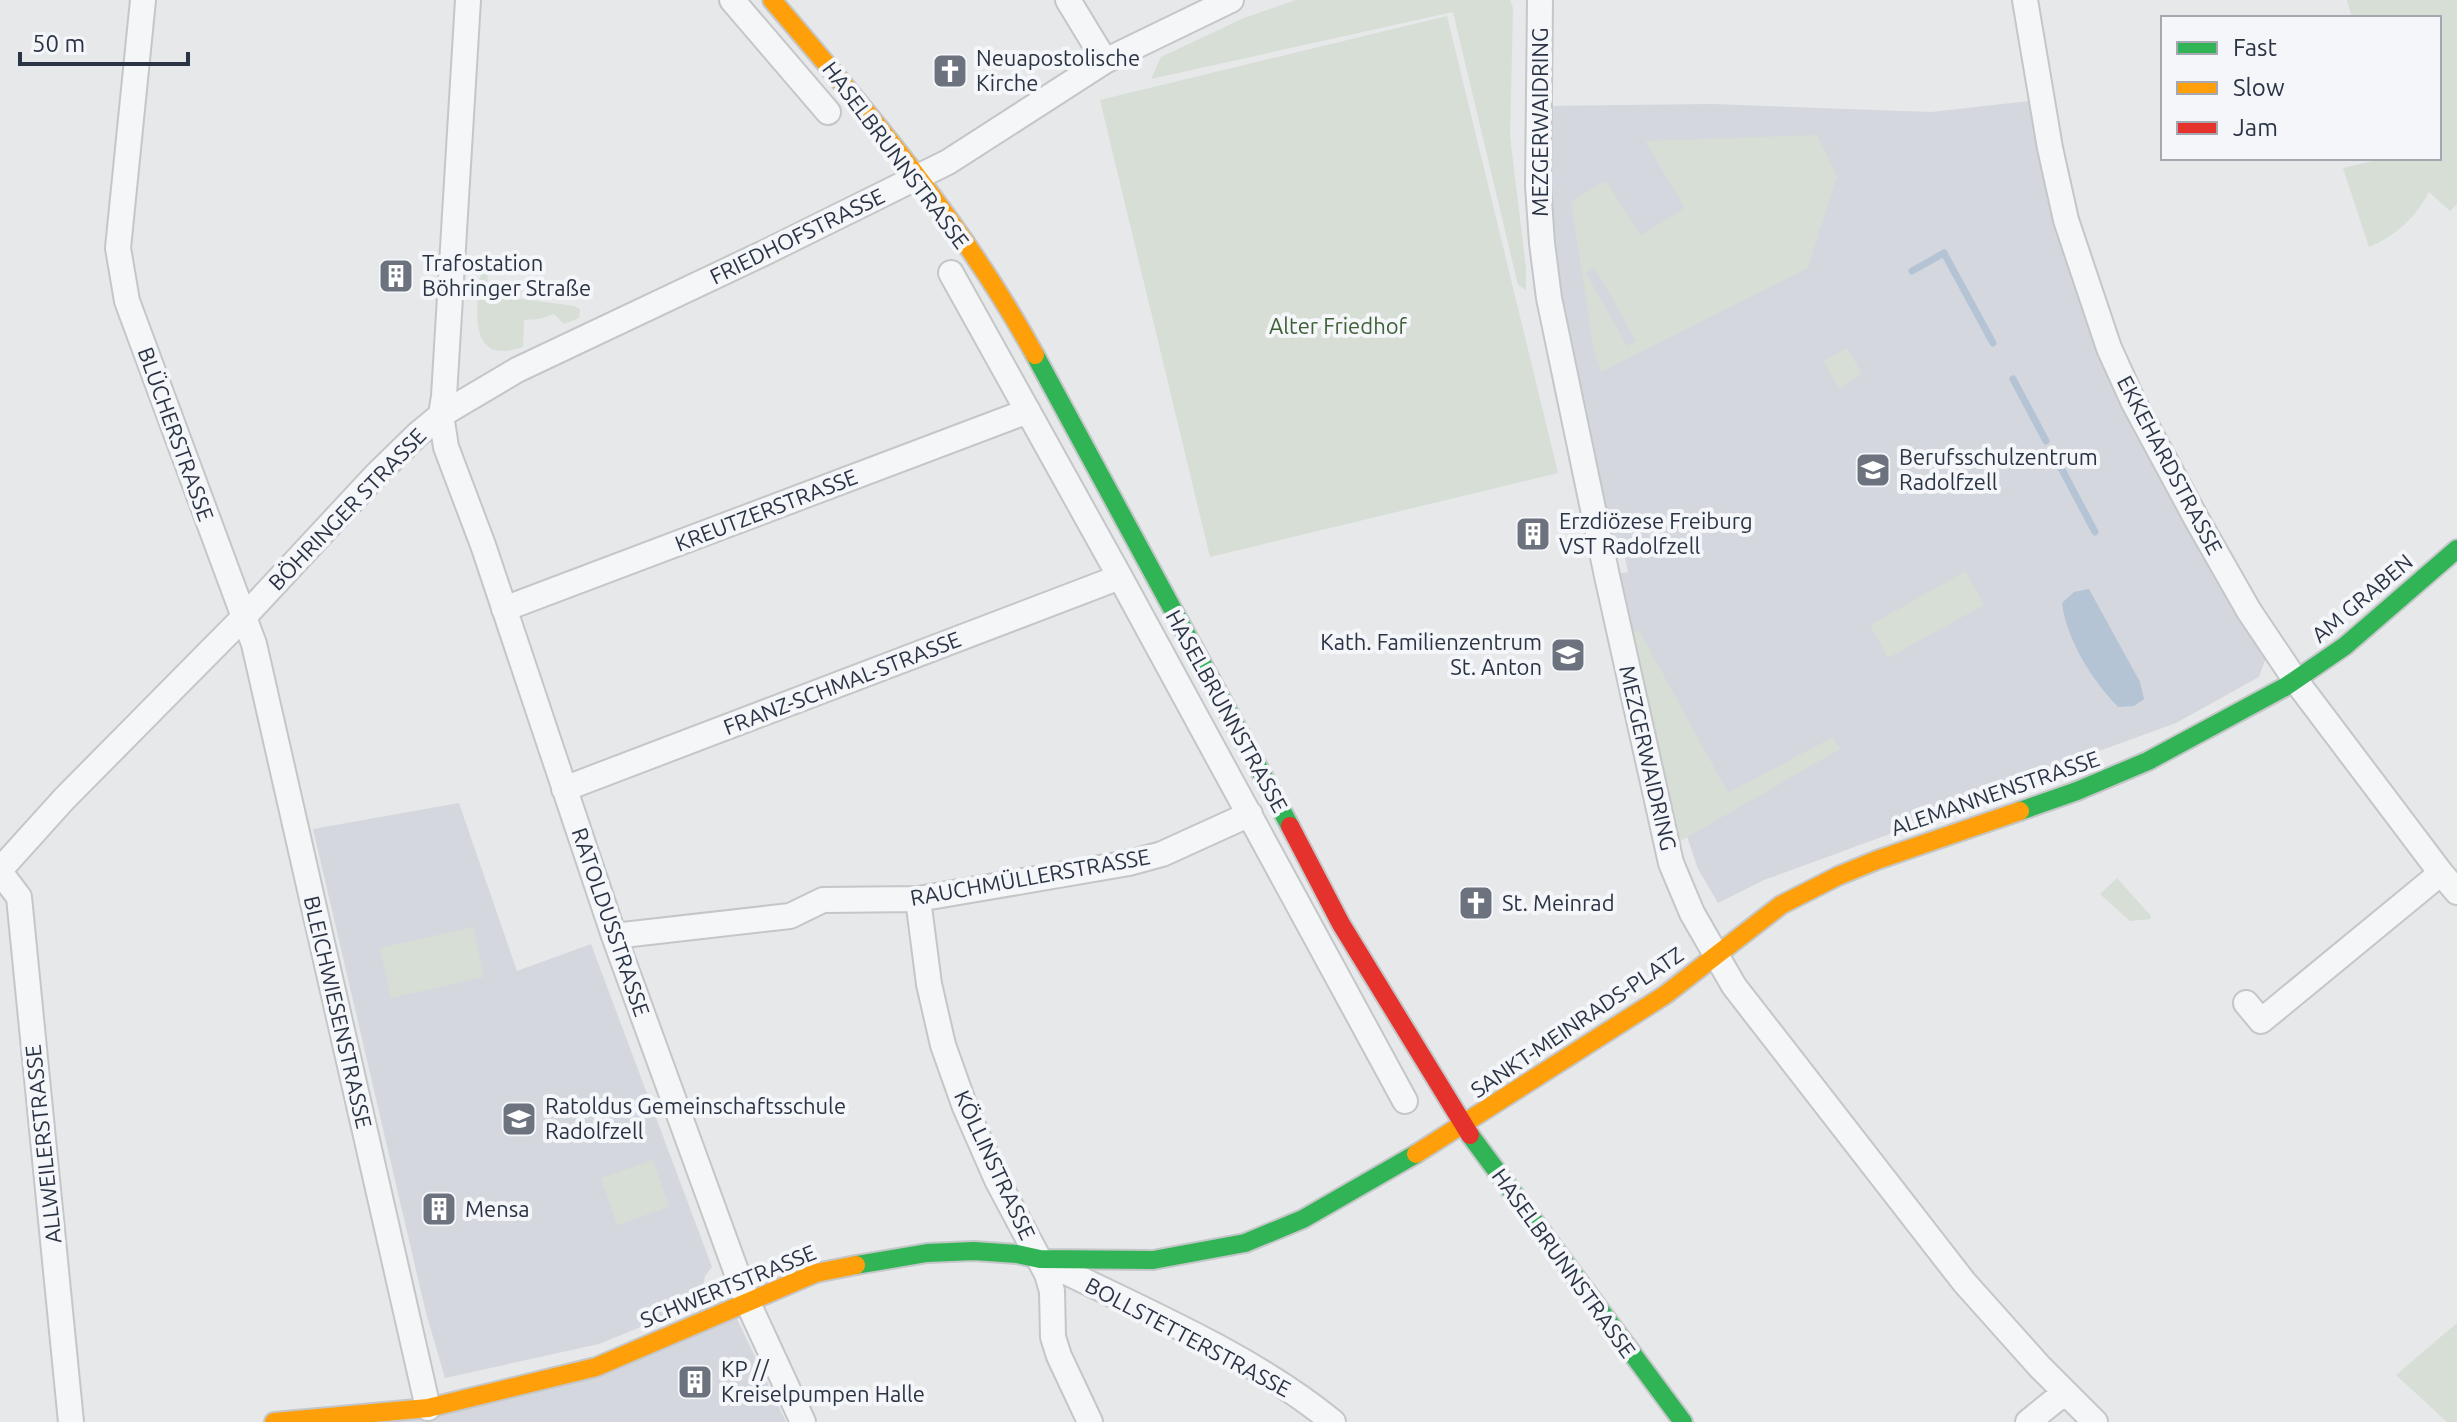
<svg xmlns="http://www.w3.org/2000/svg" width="2457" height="1422" viewBox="0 0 2457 1422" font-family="Ubuntu,sans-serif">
<rect width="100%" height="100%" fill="#e6e8ea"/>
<path fill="#d4d7dd" d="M 2029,101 L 2059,218 L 2267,655 L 2259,677 L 2176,723 L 2077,759 L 1909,827 L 1764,880 L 1718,903 L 1698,869 L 1650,727 L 1607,576 L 1628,572 L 1621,539 L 1600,543 L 1563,370 L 1538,106 L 1712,104 L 1931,112 Z
M 459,803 L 517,971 L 591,944 L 712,1267 L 705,1276 L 702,1290 L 705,1301 L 599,1344 L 445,1378 L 426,1313 L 313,829 Z
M 737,1319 L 786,1422 L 373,1422 Z"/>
<path fill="#d6ded6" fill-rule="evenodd" d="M 1296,0 L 1510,0 L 1513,8 L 1510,136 L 1526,268 L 1526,290 L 1518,285 L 1453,12 L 1151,79 L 1161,57 L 1244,18 Z
M 2347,0 L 2457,0 L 2457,204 L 2450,211 L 2429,192 C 2416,217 2396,236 2369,247 L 2343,168 L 2384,158 L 2439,158 L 2439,18 L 2352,18 Z
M 1447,16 L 1558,473 L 1210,557 L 1100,100 Z
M 1817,135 L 1837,176 L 1808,268 L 1601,372 L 1593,346 L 1571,201 L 1606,181 L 1641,235 L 1685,208 L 1645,141 ZM 1595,268 L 1636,341 L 1627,346 L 1586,273 Z
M 482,262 L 488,263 L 487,294 L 574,306 L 580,309 L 579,318 L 564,324 L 554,314 L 539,319 L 524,320 L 523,347 C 461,368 479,298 482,262 Z
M 1847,348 L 1862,374 L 1839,388 L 1823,361 Z
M 1966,571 L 1984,605 L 1888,658 L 1870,625 Z
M 1639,630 L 1728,793 L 1833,737 L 1840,749 L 1672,846 L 1624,635 Z
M 2117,878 L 2151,916 L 2150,919 L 2130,921 L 2100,894 Z
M 473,927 L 484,977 L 391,998 L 380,948 Z
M 653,1160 L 669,1207 L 617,1225 L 601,1178 Z
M 2457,1323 L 2457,1422 L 2447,1422 L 2396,1375 Z"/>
<path fill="#b4c4d5" d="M 2089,589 L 2140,682 L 2144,699 L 2134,706 L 2118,707 C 2092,680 2067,641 2062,603 L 2074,592 Z"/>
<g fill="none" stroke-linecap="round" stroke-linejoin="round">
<path stroke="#b4c4d5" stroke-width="7" d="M 1912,271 L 1944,253 L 1993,343
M 2013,379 L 2046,441
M 2059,464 L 2095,532"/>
<defs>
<path id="street" d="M 143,0 L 118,248 L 127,301 L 254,644 L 428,1408
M 468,0 L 444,396 L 441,415 L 446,447 L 483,545 L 614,936 L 747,1301 L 803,1422
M 732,0 L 828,112
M 1068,0 L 1105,61
M 1540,0 L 1538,186 L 1542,243 L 1549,298 L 1607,576 L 1671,863 L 1692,913 L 1734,986 L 1964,1282 L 2040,1367 L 2095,1422
M 2025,0 L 2050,148 L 2066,220 L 2109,348 L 2133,401 L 2196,518 L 2249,611 L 2296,681 L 2441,873 L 2457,892
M 951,273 L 1120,577 L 1405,1101
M 504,609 L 1028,411
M 564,789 L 1120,577
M 0,870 L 64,799 L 243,618 L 377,474 L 417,435 L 441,415 L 517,370 L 762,254 L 948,162 L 1105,61 L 1231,0
M 0,872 L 19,897 L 71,1422
M 918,899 L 929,984 L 943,1045 L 965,1107 L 997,1180 L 1047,1274 L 1052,1291 L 1053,1337 L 1059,1356 L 1090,1422
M 614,936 L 790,916 L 823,900 L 918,899 L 1129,863 L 1162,854 L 1250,814
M 2246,1003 L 2261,1021 L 2441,873
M 1046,1262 C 1141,1310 1250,1354 1333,1422
M 2028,1422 L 2064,1393"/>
<path id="fast" d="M 1035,355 L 1290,826
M 2020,811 L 2077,791 L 2148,761 L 2285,687 L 2345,646 L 2457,549
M 1470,1135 L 1683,1422
M 856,1265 L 927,1253 L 974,1251 L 1017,1254 L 1040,1259 L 1153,1260 L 1245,1243 L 1303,1219 L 1416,1154"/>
<path id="slow" d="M 772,0 C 868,112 964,225 1035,355
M 1416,1154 L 1665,995 L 1781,905 L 1838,876 L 1877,860 L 2020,811
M 274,1422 L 428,1408 L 596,1367 L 816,1273 L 856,1265"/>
<path id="jam" d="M 1290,826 L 1341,924 L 1470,1135"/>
</defs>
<use href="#street" stroke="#c4c6c8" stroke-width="28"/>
<use href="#fast" stroke="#c4c6c8" stroke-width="22"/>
<use href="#slow" stroke="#c4c6c8" stroke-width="22"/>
<use href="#jam" stroke="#c4c6c8" stroke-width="22"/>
<use href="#street" stroke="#f5f6f7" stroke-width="24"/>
<use href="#fast" stroke="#30b455" stroke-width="18"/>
<use href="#slow" stroke="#ff9f0a" stroke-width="18"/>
<use href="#jam" stroke="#e5322d" stroke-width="18"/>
</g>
<defs>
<symbol id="church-square" viewBox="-11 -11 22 22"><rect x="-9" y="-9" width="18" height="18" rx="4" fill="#6c737f" stroke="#f4f6f9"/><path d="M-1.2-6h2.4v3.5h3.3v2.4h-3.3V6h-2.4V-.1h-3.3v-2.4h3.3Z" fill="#fff"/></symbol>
<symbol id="building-square" viewBox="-11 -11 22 22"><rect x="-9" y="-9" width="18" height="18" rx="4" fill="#6c737f" stroke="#f4f6f9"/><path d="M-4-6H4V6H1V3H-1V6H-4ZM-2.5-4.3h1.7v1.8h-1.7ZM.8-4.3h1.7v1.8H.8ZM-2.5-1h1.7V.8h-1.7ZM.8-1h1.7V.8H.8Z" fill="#fff"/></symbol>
<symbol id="school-square" viewBox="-11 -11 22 22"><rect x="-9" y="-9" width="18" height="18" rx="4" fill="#6c737f" stroke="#f4f6f9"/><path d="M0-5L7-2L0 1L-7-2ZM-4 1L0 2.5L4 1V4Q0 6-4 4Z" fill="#fff"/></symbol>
</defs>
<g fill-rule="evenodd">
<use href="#church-square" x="930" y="51" width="40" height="40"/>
<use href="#building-square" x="376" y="256" width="40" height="40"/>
<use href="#school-square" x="1853" y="450" width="40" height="40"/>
<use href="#building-square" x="1513" y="514" width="40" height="40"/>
<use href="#school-square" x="1548" y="635" width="40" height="40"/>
<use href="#church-square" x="1456" y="883" width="40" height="40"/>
<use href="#school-square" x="499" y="1099" width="40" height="40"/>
<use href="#building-square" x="419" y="1189" width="40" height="40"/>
<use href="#building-square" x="675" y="1362" width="40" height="40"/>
</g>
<g text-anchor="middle" stroke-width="8" stroke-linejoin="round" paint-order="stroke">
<g font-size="22" fill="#2b3445" stroke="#f4f6f9" text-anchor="start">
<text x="976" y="66">Neuapostolische<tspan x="976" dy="25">Kirche</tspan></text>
<text x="422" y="271">Trafostation<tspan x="422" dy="25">Böhringer Straße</tspan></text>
<text x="1899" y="465">Berufsschulzentrum<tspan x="1899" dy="25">Radolfzell</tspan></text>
<text x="1559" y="529">Erzdiözese Freiburg<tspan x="1559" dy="25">VST Radolfzell</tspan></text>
<text x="1542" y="650" text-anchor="end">Kath. Familienzentrum<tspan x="1542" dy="25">St. Anton</tspan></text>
<text x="1502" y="911">St. Meinrad</text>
<text x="545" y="1114">Ratoldus Gemeinschaftsschule<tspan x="545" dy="25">Radolfzell</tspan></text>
<text x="465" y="1217">Mensa</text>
<text x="721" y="1377">KP //<tspan x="721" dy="25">Kreiselpumpen Halle</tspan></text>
</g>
<g font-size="22" fill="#2b3445" stroke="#f4f6f9">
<text transform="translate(1540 122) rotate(-90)" y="8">MEZGERWAIDRING</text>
<text transform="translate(896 155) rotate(53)" y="8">HASELBRUNNSTRASSE</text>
<text transform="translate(797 236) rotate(-26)" y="8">FRIEDHOFSTRASSE</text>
<text transform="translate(176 434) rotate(70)" y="8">BLÜCHERSTRASSE</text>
<text transform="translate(2170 465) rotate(62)" y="8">EKKEHARDSTRASSE</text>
<text transform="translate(347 509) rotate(-46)" y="8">BÖHRINGER STRASSE</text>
<text transform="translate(766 510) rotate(-21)" y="8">KREUTZERSTRASSE</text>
<text transform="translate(2362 598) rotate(-40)" y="8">AM GRABEN</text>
<text transform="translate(842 683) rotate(-21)" y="8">FRANZ-SCHMAL-STRASSE</text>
<text transform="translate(1227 711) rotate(61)" y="8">HASELBRUNNSTRASSE</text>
<text transform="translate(1648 758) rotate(77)" y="8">MEZGERWAIDRING</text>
<text transform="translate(1995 793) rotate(-19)" y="8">ALEMANNENSTRASSE</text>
<text transform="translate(1030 877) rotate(-10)" y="8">RAUCHMÜLLERSTRASSE</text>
<text transform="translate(611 922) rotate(71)" y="8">RATOLDUSSTRASSE</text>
<text transform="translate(338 1012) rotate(77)" y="8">BLEICHWIESENSTRASSE</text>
<text transform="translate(1577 1022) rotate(-34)" y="8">SANKT-MEINRADS-PLATZ</text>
<text transform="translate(43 1144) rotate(-96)" y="8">ALLWEILERSTRASSE</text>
<text transform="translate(995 1165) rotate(65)" y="8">KÖLLINSTRASSE</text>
<text transform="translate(1564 1263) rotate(54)" y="8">HASELBRUNNSTRASSE</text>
<text transform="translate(728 1286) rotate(-22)" y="8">SCHWERTSTRASSE</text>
<text transform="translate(1188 1337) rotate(28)" y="8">BOLLSTETTERSTRASSE</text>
</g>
<g font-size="22" fill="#3f6138" stroke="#f4f6f9">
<text x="1338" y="334">Alter Friedhof</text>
</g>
</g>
<rect x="2161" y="16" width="280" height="144" fill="#f4f6f9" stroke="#a4a8b1" stroke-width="2"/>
<rect x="2177" y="42" width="40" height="12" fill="#30b455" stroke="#a4a8b1" stroke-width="2"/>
<text x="2233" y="56" font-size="24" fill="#2b3445">Fast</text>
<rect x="2177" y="82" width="40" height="12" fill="#ff9f0a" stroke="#a4a8b1" stroke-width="2"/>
<text x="2233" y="96" font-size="24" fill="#2b3445">Slow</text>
<rect x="2177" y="122" width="40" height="12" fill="#e5322d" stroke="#a4a8b1" stroke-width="2"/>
<text x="2233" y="136" font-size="24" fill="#2b3445">Jam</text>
<path d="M20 52v12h168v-12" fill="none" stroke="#2b3445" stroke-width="4"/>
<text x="32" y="52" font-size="24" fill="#2b3445" stroke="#f4f6f9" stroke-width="6" paint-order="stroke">50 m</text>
</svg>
